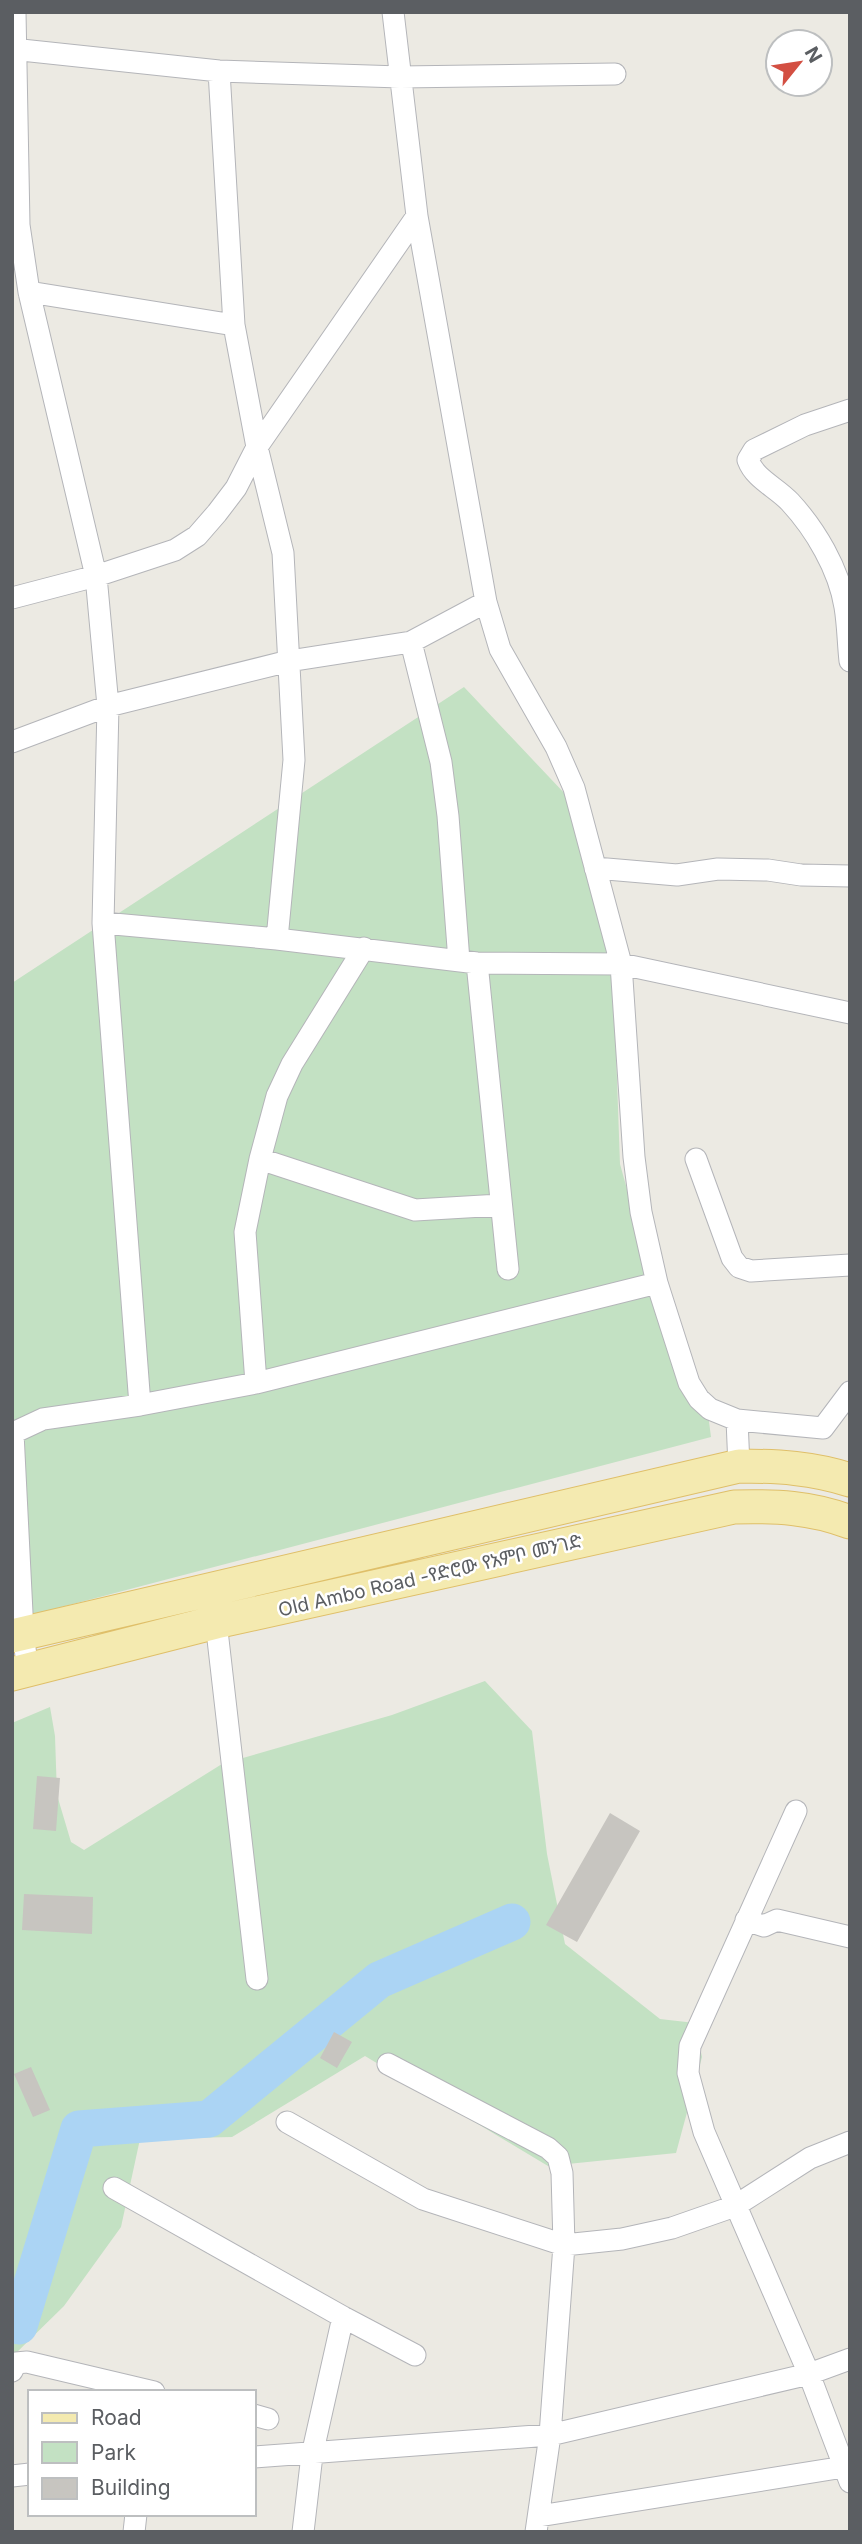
<svg xmlns="http://www.w3.org/2000/svg" width="862" height="2544" viewBox="0 0 862 2544" font-family="Inter,'Noto Sans Ethiopic',sans-serif">
<rect width="100%" height="100%" fill="#eceae3"/>
<path fill="#c3e1c3" d="M 464,687 L 584,814 L 614,995 L 620,1164 L 651,1276 L 708,1414 L 711,1437 L 12,1620 L 12,983 Z
M 485,1681 L 532,1731 L 547,1854 L 565,1944 L 660,2019 L 695,2023 L 702,2057 L 676,2153 L 548,2166 L 365,2056 L 232,2137 L 140,2139 L 121,2227 L 64,2306 L 12,2357 L 12,1723 L 50,1707 L 55,1736 L 57,1795 L 71,1842 L 84,1850 L 222,1764 L 392,1715 Z"/>
<g fill="none" stroke-linecap="round" stroke-linejoin="round">
<path stroke="#abd4f4" stroke-width="37" d="M 12,2321 L 19,2326 L 79,2129 L 209,2119 L 379,1980 L 512,1922"/>
</g>
<path fill="#c7c5c0" d="M 37,1776 L 60,1778 L 56,1831 L 33,1829 Z
M 610,1813 L 640,1831 L 577,1942 L 546,1925 Z
M 24,1894 L 93,1897 L 92,1934 L 22,1930 Z
M 334,2032 L 352,2042 L 337,2068 L 320,2058 Z
M 31,2067 L 50,2110 L 33,2117 L 14,2074 Z"/>
<g fill="none" stroke-linecap="round" stroke-linejoin="round">
<defs>
<path id="minor" d="M 15,12 L 19,225 L 29,292 L 96,576 L 108,706 L 103,923 L 140,1405
M 393,12 L 417,216 L 486,602 L 500,649 L 556,747 L 574,788 L 621,964 L 634,1157 L 641,1212 L 657,1283 L 689,1383 L 699,1399 L 710,1409 L 737,1420 L 739,1466
M 12,49 L 219,71 L 400,77 L 615,74
M 219,71 L 234,325
M 29,292 L 234,325 L 257,447 L 283,553 L 294,760 L 277,939 L 477,963 L 621,964 L 850,1013
M 850,410 L 805,425 L 754,450 L 748,460 C 755,479 776,487 790,502 C 815,529 839,569 845,607 C 848,625 848,643 850,661
M 12,598 L 96,576 L 175,550 L 197,536 L 217,513 L 236,488 L 257,447 L 417,216
M 411,642 L 441,762 L 448,816 L 459,961
M 12,742 L 108,706 L 289,661 L 411,642 L 486,602
M 595,868 L 677,875 L 718,869 L 768,870 L 801,875 L 850,876
M 103,923 L 277,939
M 477,963 L 508,1269
M 260,1159 L 415,1210 L 500,1205
M 696,1159 L 732,1258 L 739,1267 L 751,1271 L 850,1265
M 256,1383 L 245,1232 L 260,1159 L 277,1096 L 292,1064 L 364,948
M 737,1420 L 823,1428 L 850,1392
M 216,1622 L 257,1979
M 28,1671 L 23,1633 L 13,1433 L 43,1419 L 140,1405 L 256,1383 L 657,1283
M 796,1811 L 690,2046 L 688,2073 L 704,2132 L 809,2374 L 850,2482
M 746,1920 L 764,1926 L 777,1920 L 850,1937
M 388,2064 L 548,2148 L 558,2157 L 562,2173 L 564,2245 L 550,2435 L 536,2532
M 287,2122 L 423,2199 L 564,2245 L 622,2239 L 672,2228 L 735,2206 L 810,2158 L 850,2142
M 114,2188 L 343,2317 L 312,2455 L 303,2532
M 343,2317 L 415,2355
M 12,2371 L 16,2363 L 27,2362 L 154,2392
M 254,2415 L 268,2419
M 254,2457 L 550,2435 L 809,2374 L 850,2359
M 12,2476 L 30,2474
M 539,2516 L 850,2466
M 134,2532 L 136,2514"/>
<path id="primary" d="M 12,1636 L 739,1466 C 778,1466 813,1468 850,1480
M 12,1674 L 216,1622 L 734,1507 C 776,1506 810,1507 850,1522"/>
</defs>
<use href="#minor" stroke="#b4b5b9" stroke-width="23"/>
<use href="#primary" stroke="#dfbf69" stroke-width="35"/>
<use href="#minor" stroke="#fff" stroke-width="21"/>
<use href="#primary" stroke="#f4eab0" stroke-width="33"/>
</g>
<g text-anchor="middle" stroke-width="5" stroke-linejoin="round" paint-order="stroke">
<g font-size="19" fill="#5b5e62" stroke="#fff">
<text transform="translate(430 1575) rotate(-13)" y="7">Old Ambo Road -የድሮው የአምቦ መንገድ</text>
</g>
</g>
<rect width="862" height="2544" fill="none" stroke="#5b5e62" stroke-width="28"/>
<rect x="28" y="2390" width="228" height="126" fill="#ffffff" stroke="#bdbfc0" stroke-width="2"/>
<rect x="42" y="2413" width="35" height="10" fill="#f4eab0" stroke="#bdbfc0" stroke-width="2"/>
<text x="91" y="2425" font-size="21" fill="#5b5e62">Road</text>
<rect x="42" y="2442" width="35" height="21" fill="#c3e1c3" stroke="#bdbfc0" stroke-width="2"/>
<text x="91" y="2460" font-size="21" fill="#5b5e62">Park</text>
<rect x="42" y="2478" width="35" height="21" fill="#c7c5c0" stroke="#bdbfc0" stroke-width="2"/>
<text x="91" y="2495" font-size="21" fill="#5b5e62">Building</text>
<g transform="translate(799 63) rotate(60)"><circle r="33" fill="#ffffff" stroke="#bdbfc0" stroke-width="2"/>
<path d="M0-5L12 26L0 18L-12 26Z" fill="#d34f42"/>
<text y="-10" font-size="19" font-weight="bold" text-anchor="middle" fill="#5b5e62">N</text>
</g>
</svg>
